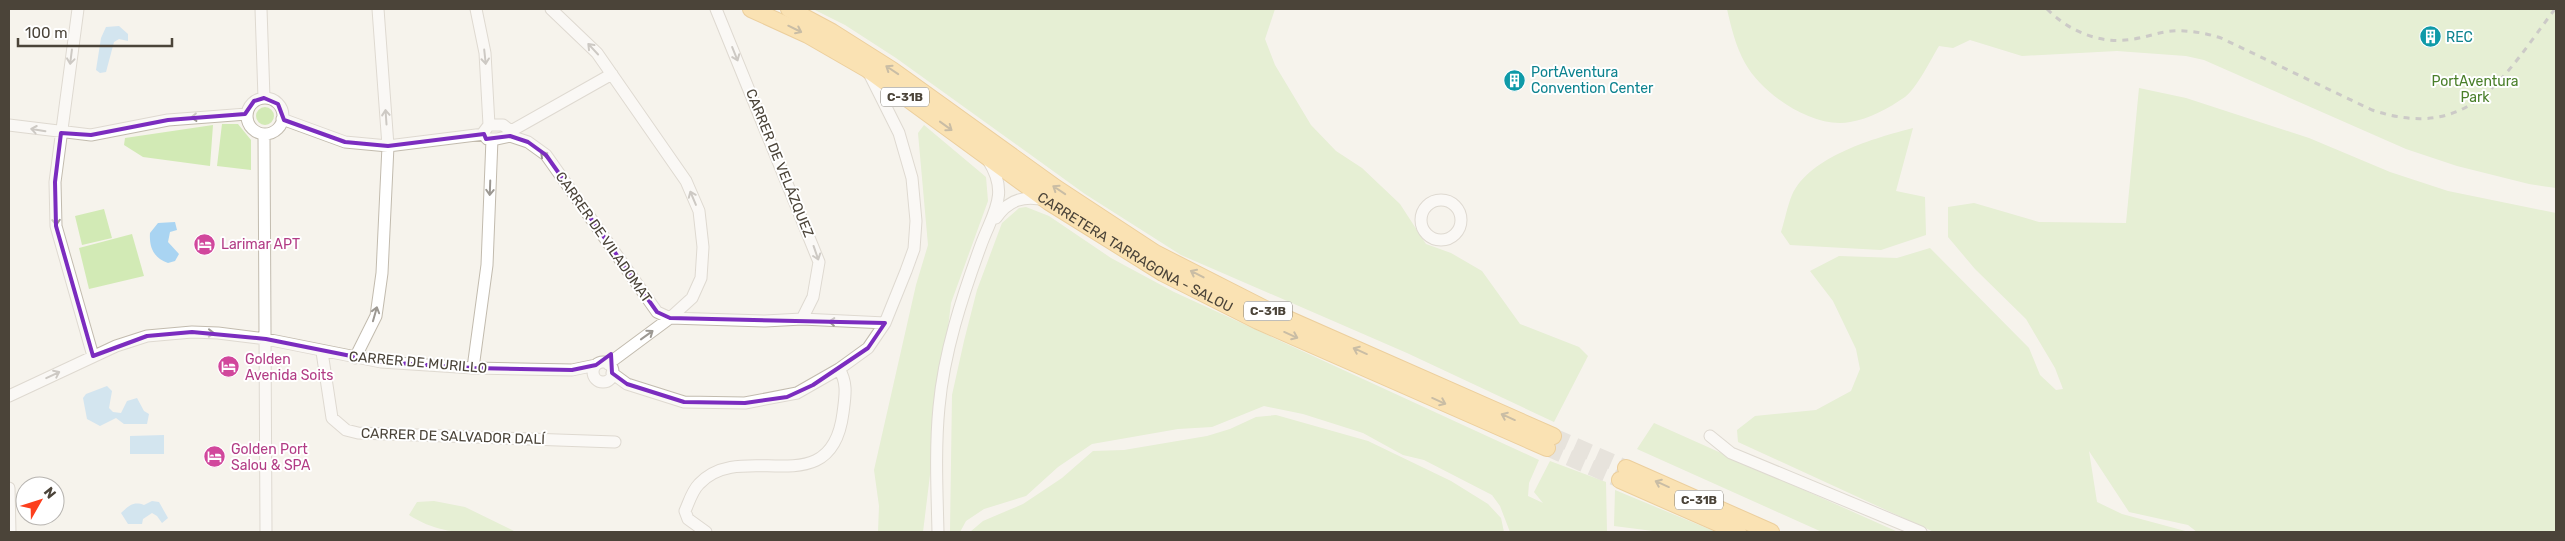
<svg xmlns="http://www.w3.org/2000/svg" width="2565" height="541" viewBox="0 0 2565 541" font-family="Rubik,sans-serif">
<rect width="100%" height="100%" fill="#f6f3ec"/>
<path fill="#d2eab5" d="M 813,9 L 1275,9 L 1265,39 L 1275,65 L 1311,125 L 1336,151 L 1362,168 L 1400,204 L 1426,244 L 1451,253 L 1482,271 L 1520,324 L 1579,347 L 1588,356 L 1554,422 L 1407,353 L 1181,255 L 1085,194 L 896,58 L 845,25 Z
M 1727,9 L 2556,9 L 2556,188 L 2529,184 L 2457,166 L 2406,149 L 2204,60 L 2186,56 L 2117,51 L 2022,56 L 1970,40 L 1953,48 L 1939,46 C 1931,59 1917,88 1905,97 C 1889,108 1869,119 1850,122 C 1813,129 1762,94 1745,63 C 1736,47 1731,27 1727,9 Z
M 2139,88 L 2186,98 L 2309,138 L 2390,172 L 2448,191 L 2556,213 L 2556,532 L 2197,532 L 2188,525 L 2129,512 L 2089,451 L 2097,502 L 2122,514 L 2189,532 L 1934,532 L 1738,442 L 1737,430 L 1755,416 L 1816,410 L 1851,391 L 1860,369 L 1856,349 L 1833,301 L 1810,271 L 1839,256 L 1897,258 L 1930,248 L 2029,348 L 2040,375 L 2056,390 L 2063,389 L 2055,368 L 2026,319 L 1975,269 L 1948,237 L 1948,207 L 1974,203 L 2039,222 L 2126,223 Z
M256 116a9 9 0 1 1 18 0a9 9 0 1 1-18 0Z
M 222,124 L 238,124 L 251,140 L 251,170 L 217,166 Z
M 213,125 L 210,166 L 143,157 L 124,145 L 125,138 Z
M 924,125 L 986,177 L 988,201 L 951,303 L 923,532 L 878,532 L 879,506 L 874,470 L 916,285 L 928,245 L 918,133 Z
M 1913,128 L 1896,191 L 1925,197 L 1926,235 L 1881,250 L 1790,245 L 1781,232 C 1785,220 1787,207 1792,195 C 1810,156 1875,138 1913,128 Z
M 1026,207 L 1049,216 L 1111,258 L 1174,292 L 1539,460 L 1529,483 L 1528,496 L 1543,503 L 1534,492 L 1550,461 L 1606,482 L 1607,532 L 1510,532 L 1500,506 L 1492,495 L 1424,460 L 1403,455 L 1363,433 L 1303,414 L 1264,406 L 1212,427 L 1178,429 L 1092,444 L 1058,467 L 1026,496 L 984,509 L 966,521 L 960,532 L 950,532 L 952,395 L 964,341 L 977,290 L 1002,223 L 1019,208 Z
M 104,209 L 112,238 L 82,245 L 75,216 Z
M 132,234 L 144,276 L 89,289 L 79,248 Z
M 1276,415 L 1368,441 L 1451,481 L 1488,504 L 1501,518 L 1504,532 L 970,532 L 983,521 L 1023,504 L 1062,478 L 1093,451 L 1124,450 L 1207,436 L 1230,429 L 1256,417 Z
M 1654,423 L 1898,532 L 1822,532 L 1637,449 Z
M 1615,490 L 1716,532 L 1661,532 L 1614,526 Z
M 434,501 L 465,507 L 516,532 C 476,532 445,538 409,515 L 417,502 Z"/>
<path fill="#a9d4f2" d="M 119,26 L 128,34 L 128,41 L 119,39 L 114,42 L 106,72 L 100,73 L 96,70 L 101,38 L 106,27 Z
M 175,222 L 177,230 L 170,232 L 168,242 L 179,254 L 175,261 L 168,263 C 154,258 149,248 150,233 L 158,223 Z
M 107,386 L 112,391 L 109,408 L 113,412 L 121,413 L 127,401 L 137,398 L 144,411 L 149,414 L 147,424 L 124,424 L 116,418 L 100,426 L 87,419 L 83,398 L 86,394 Z
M 164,435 L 164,454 L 130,454 L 130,436 Z
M 152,501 L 159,502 L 168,518 L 162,523 L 157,516 L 152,513 L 143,519 L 142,524 L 128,524 L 121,513 C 129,506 133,501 144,505 Z"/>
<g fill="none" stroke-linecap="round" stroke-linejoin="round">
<path stroke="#d4d0c8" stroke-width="16" stroke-dasharray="16 8" stroke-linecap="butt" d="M 1553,436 L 1626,468
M 1547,448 L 1620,480"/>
<defs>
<path id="minor" d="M 78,9 L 55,182 L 56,226 L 93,356
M 261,9 L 264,98
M 476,9 L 485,53 L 489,125
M 551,9 L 597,53 L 686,181 L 699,211 L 703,247 L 701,278 L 692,298 L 670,318 L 608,364
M 716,9 L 819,262 L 813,297 L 802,319
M247 116a18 18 0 1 1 36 0a18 18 0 1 1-36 0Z
M 282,119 L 345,142 L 388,146 L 484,134
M 9,125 L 91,135 L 168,120 L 247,114
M 489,125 L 503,125 L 511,131 L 510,136 L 497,139 L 487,139 L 483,133 Z
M 511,131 L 612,74
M 264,134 L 266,532
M 510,136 L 528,142 L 546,155 L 657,312 L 670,318 L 765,321 L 802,319 L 885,323
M1421 220a20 20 0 1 1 40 0a20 20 0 1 1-40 0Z
M 996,218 C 1008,200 1024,195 1045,200
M 322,352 L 332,418 L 346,430 L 358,433 L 615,442
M 355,358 L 376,316 L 382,273 L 388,146 L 378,9
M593 372a10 10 0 1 1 20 0a10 10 0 1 1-20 0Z
M 473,368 L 487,265 L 492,139
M 612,373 L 627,384 L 684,402 L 745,403 L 797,393 L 839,369 L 868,348 L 885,323 L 906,271 L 914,249 L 916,221 L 912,178 L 899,133 L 869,73
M 9,396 L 116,346 L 147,336 L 192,332 L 218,333 L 266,339 L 381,362 L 473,368 L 572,370 L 596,365
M 1710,436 L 1731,453 L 1921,532
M 9,488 L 10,532
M 706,532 L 688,519 L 685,511 C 689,502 692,491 699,484 C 742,437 831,507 843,413 C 845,397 848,383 839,369
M 938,532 C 937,491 935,448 939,407 C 944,352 962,297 981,245 C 993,212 1010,194 988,160"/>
<g id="highway">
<path id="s1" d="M 751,9 L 808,35 L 867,69 L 1049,202 L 1163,273 L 1258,321 L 1547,448"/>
<path d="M 789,9 L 832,32 L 892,70 L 1056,188 L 1155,253 L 1265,309 L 1553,436"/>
<path d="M 1626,468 L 1771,532"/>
<path d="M 1620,480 L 1738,532"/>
</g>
</defs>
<use href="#minor" stroke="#c2bbae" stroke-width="13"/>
<use href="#highway" stroke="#e0a43c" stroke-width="18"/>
<use href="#minor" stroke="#fff" stroke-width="11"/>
<use href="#highway" stroke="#ffcf6e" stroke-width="16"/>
<path stroke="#9a9a9a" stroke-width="3" stroke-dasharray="6 6" stroke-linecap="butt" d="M 2047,9 C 2070,32 2101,45 2134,39 C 2147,37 2159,32 2172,31 C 2189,30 2205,33 2221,38 L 2372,110 C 2471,143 2504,76 2555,9"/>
</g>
<defs><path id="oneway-shaft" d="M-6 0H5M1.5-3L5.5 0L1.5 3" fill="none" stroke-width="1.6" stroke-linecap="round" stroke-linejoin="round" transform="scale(1.25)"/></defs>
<g stroke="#937c4e">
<use href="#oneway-shaft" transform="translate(795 29) rotate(26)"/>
<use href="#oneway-shaft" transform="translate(892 70) rotate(-146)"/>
<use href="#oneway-shaft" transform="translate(946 126) rotate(36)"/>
<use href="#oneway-shaft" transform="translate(1059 190) rotate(-146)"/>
<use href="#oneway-shaft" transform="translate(1197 274) rotate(-153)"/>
<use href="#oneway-shaft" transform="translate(1291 335) rotate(24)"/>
<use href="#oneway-shaft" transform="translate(1360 351) rotate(-156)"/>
<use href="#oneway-shaft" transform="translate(1439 401) rotate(24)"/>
<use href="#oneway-shaft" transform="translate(1508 417) rotate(-156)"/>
<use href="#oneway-shaft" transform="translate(1662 484) rotate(-156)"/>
</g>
<g stroke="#9c9892">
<use href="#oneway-shaft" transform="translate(593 49) rotate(-133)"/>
<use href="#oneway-shaft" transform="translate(735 54) rotate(68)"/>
<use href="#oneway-shaft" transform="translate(71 57) rotate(97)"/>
<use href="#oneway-shaft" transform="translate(485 57) rotate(84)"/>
<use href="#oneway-shaft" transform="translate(198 117) rotate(176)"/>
<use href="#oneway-shaft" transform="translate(386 117) rotate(-94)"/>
<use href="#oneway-shaft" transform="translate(38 130) rotate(-171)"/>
<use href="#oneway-shaft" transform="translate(546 157) rotate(-135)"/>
<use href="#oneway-shaft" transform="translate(490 188) rotate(92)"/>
<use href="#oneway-shaft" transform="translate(693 198) rotate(-113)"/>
<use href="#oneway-shaft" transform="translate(56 218) rotate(88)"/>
<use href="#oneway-shaft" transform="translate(816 253) rotate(71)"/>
<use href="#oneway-shaft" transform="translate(375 314) rotate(-74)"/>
<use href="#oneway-shaft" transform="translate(836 322) rotate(-177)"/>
<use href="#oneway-shaft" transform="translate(207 333) rotate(1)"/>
<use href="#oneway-shaft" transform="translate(647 335) rotate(-36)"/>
<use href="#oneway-shaft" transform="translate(53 375) rotate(-25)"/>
</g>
<path d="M0 0H2565V541H0ZM 264,98 L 278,104 L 284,120 L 345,142 L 388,146 L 484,134 L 486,139 L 510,136 L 528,142 L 546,155 L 657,312 L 670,318 L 885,323 L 868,348 L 813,385 L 787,397 L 745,403 L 684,402 L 627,384 L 612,373 L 611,354 L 596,365 L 572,370 L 473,368 L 381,362 L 266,339 L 192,332 L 147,336 L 93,356 L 56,226 L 55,182 L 61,133 L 91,135 L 168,120 L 245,114 L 254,101 Z" fill="#f6f3ec" fill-opacity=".55" fill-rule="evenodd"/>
<path fill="none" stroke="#7b2cbf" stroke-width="4" stroke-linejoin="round" d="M 264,98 L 278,104 L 284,120 L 345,142 L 388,146 L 484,134 L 486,139 L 510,136 L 528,142 L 546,155 L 657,312 L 670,318 L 885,323 L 868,348 L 813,385 L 787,397 L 745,403 L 684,402 L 627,384 L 612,373 L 611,354 L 596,365 L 572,370 L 473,368 L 381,362 L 266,339 L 192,332 L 147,336 L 93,356 L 56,226 L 55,182 L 61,133 L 91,135 L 168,120 L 245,114 L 254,101 Z"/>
<defs>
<symbol id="building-disc" viewBox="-11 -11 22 22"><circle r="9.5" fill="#0f9aa8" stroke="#fff"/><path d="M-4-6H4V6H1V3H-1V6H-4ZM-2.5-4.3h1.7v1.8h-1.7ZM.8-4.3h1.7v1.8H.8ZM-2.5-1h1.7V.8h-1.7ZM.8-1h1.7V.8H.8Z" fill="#fff"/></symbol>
<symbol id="hotel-disc" viewBox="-11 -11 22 22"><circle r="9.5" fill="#d1479c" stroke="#fff"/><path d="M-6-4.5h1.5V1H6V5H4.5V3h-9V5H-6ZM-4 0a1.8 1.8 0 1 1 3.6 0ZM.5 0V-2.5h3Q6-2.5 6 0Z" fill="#fff"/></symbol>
</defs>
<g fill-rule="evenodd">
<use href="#building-disc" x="2418" y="24" width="25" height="25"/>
<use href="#building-disc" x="1502" y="68" width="25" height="25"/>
<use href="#hotel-disc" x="192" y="232" width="25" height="25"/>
<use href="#hotel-disc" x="216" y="354" width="25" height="25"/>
<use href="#hotel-disc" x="202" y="444" width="25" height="25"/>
</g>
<g text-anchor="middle" stroke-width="4" stroke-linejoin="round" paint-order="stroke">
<g fill="#fff" stroke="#817c74" stroke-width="1">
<rect x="881" y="87.5" width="48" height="19" rx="4"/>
<rect x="1244" y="301.5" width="48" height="19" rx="4"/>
<rect x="1675" y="490.5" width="48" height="19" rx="4"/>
</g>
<g font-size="12" font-weight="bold" fill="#4b4439">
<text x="905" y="101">C-31B</text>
<text x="1268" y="315">C-31B</text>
<text x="1699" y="504">C-31B</text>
</g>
<g font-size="14" fill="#0d838f" stroke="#fff" text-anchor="start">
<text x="2446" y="42">REC</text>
<text x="1531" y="77">PortAventura<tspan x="1531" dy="16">Convention Center</tspan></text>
</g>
<g font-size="14" fill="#4a7f2a" stroke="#fff">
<text x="2475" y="86">PortAventura<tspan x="2475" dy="16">Park</tspan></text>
</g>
<g font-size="14" fill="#4b4439" stroke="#fff">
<text transform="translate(780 163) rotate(68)" y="5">CARRER DE VELÁZQUEZ</text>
<text transform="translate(604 237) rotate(55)" y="5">CARRER DE VILADOMAT</text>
<text dy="5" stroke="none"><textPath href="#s1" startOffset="456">CARRETERA TARRAGONA - SALOU</textPath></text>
<text transform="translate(418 362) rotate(5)" y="5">CARRER DE MURILLO</text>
<text transform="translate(453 436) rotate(2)" y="5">CARRER DE SALVADOR DALÍ</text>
</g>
<g font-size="14" fill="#b23c85" stroke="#fff" text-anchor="start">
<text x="221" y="249">Larimar APT</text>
<text x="245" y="364">Golden<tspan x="245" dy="16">Avenida Soits</tspan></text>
<text x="231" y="454">Golden Port<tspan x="231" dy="16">Salou &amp; SPA</tspan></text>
</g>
</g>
<rect width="2565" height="541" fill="none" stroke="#4b4439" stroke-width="20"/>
<g transform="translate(40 501) rotate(51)"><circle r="24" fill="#ffffff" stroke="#b7b4b0"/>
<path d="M0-4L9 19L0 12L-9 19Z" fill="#fc3f1d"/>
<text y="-8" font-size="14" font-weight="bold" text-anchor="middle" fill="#4b4439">N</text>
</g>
<path d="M18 38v8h154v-8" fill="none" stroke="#4b4439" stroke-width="2.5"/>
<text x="25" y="38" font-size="15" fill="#4b4439" stroke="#ffffff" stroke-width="4" paint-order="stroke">100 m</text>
</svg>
